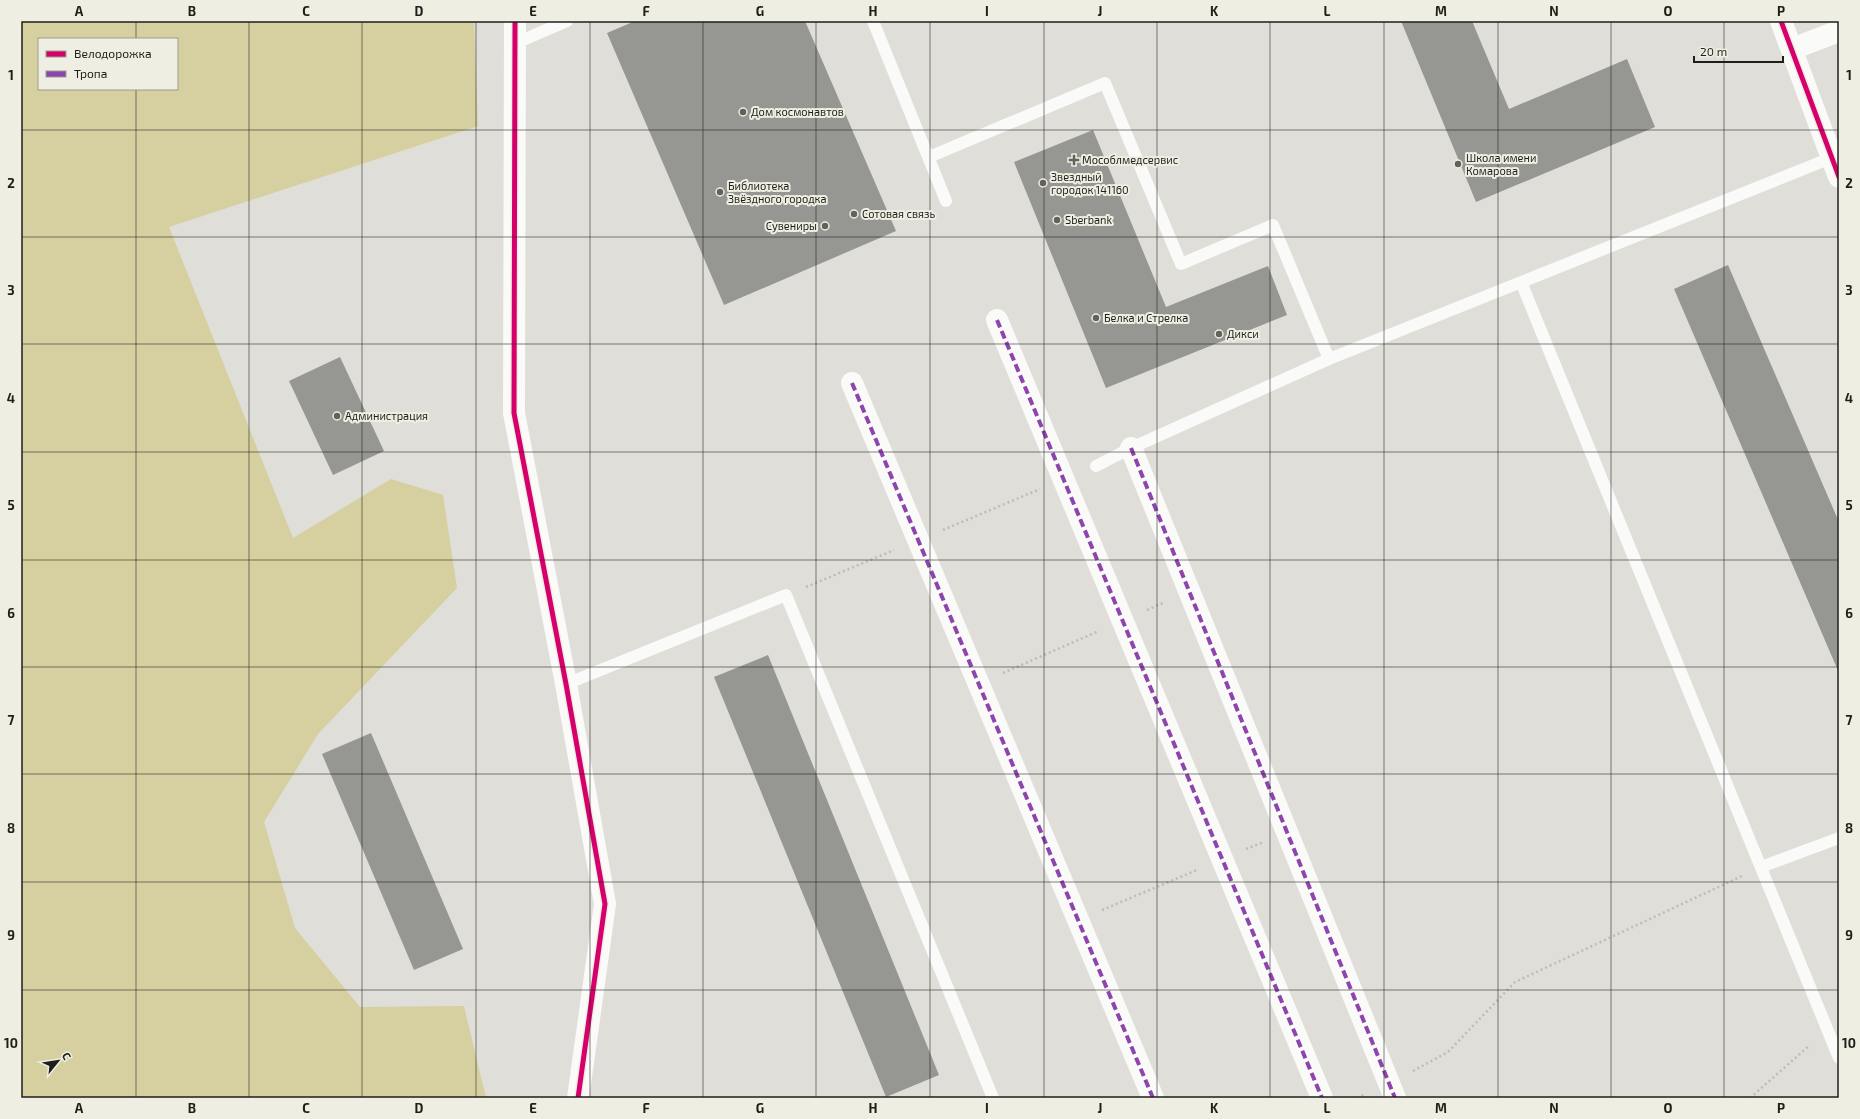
<svg xmlns="http://www.w3.org/2000/svg" width="1860" height="1119" viewBox="0 0 1860 1119" font-family="'Exo 2',sans-serif">
<rect width="100%" height="100%" fill="#dfded8"/>
<path fill="#d6cfa0" fill-rule="evenodd" d="M 21,21 L 474,21 L 478,126 L 169,227 L 293,538 L 391,479 L 443,495 L 457,588 L 318,734 L 264,822 L 295,928 L 360,1007 L 464,1006 L 486,1098 L 21,1098 ZM 39,39 L 177,39 L 177,89 L 39,89 Z"/>
<path fill="#969692" d="M 635,21 L 805,21 L 896,231 L 724,305 L 607,33 Z
M 1401,21 L 1472,21 L 1509,109 L 1627,59 L 1655,127 L 1476,202 Z
M 1093,130 L 1166,307 L 1268,266 L 1287,315 L 1106,388 L 1014,162 Z
M 1728,265 L 1839,522 L 1839,673 L 1674,289 Z
M 340,357 L 384,451 L 333,475 L 289,381 Z
M 768,655 L 939,1075 L 886,1097 L 714,677 Z
M 371,733 L 463,949 L 414,970 L 322,754 Z"/>
<g fill="none" stroke-linecap="round" stroke-linejoin="round">
<path stroke="#bcbcb9" stroke-width="2.5" stroke-dasharray="2 3" stroke-linecap="butt" d="M 943,530 L 1040,489
M 806,587 L 894,550
M 1147,610 L 1165,602
M 1003,673 L 1099,631
M 1246,849 L 1264,842
M 1102,910 L 1197,870
M 1413,1071 L 1448,1052 L 1515,982 L 1742,876
M 1357,1098 L 1366,1094
M 1750,1098 L 1810,1045"/>
<path stroke="#fafaf9" stroke-width="12" d="M 873,21 L 946,201
M 516,43 L 567,21
M 929,157 L 1105,83 L 1181,264 L 1273,225 L 1329,359
M 1521,282 L 1839,1058
M 1096,466 L 1131,448 L 1329,359 L 1831,158
M 566,684 L 786,595 L 993,1098
M 1761,867 L 1839,838"/>
<path stroke="#fafaf9" stroke-width="22" d="M 515,21 L 514,413 L 566,684 L 605,904 L 578,1098
M 1781,21 L 1839,177
M 1792,49 L 1839,31
M 997,320 L 1322,1098
M 852,383 L 1153,1098
M 1131,448 L 1395,1098"/>
<path stroke="#8e44ad" stroke-width="4" stroke-dasharray="8 4" stroke-linecap="butt" d="M 997,320 L 1322,1098
M 852,383 L 1153,1098
M 1131,448 L 1395,1098"/>
<defs>
<path id="cycleway" d="M 515,21 L 514,413 L 566,684 L 605,904 L 578,1098
M 1781,21 L 1839,177"/>
</defs>
<use href="#cycleway" stroke="#efeee2" stroke-width="8"/>
<use href="#cycleway" stroke="#d6006c" stroke-width="5"/>
</g>
<path fill="none" stroke="#1f1e1a" stroke-width="1" stroke-opacity="0.55" d="M 136,21 L 136,39M 249,21 L 249,1098M 362,21 L 362,1098M 476,21 L 476,1098M 590,21 L 590,1098M 703,21 L 703,1098M 816,21 L 816,1098M 930,21 L 930,1098M 1044,21 L 1044,1098M 1157,21 L 1157,1098M 1270,21 L 1270,1098M 1384,21 L 1384,1098M 1498,21 L 1498,1098M 1611,21 L 1611,1098M 1724,21 L 1724,1098M 136,89 L 136,1098M 21,130 L 1839,130M 21,237 L 1839,237M 21,344 L 1839,344M 21,452 L 1839,452M 21,560 L 1839,560M 21,667 L 1839,667M 21,774 L 1839,774M 21,882 L 1839,882M 21,990 L 1839,990"/>
<g fill="#62615c" stroke="#efeee2" stroke-width="1.5">
<circle cx="743" cy="112" r="4"/>
<path d="M1072 154h4v4h4v4h-4v4h-4v-4h-4v-4h4z"/>
<circle cx="1458" cy="164" r="4"/>
<circle cx="1043" cy="183" r="4"/>
<circle cx="720" cy="192" r="4"/>
<circle cx="854" cy="214" r="4"/>
<circle cx="1057" cy="220" r="4"/>
<circle cx="825" cy="226" r="4"/>
<circle cx="1096" cy="318" r="4"/>
<circle cx="1219" cy="334" r="4"/>
<circle cx="337" cy="416" r="4"/>
</g>
<g text-anchor="middle" stroke-width="4" stroke-linejoin="round" paint-order="stroke">
<g font-size="11" fill="#1f1e1a" stroke="#efeee2" text-anchor="start">
<text x="751" y="116">Дом космонавтов</text>
<text x="1466" y="162">Школа имени<tspan x="1466" dy="13">Комарова</tspan></text>
<text x="1082" y="164">Мособлмедсервис</text>
<text x="1051" y="181">Звездный<tspan x="1051" dy="13">городок 141160</tspan></text>
<text x="728" y="190">Библиотека<tspan x="728" dy="13">Звёздного городка</tspan></text>
<text x="862" y="218">Сотовая связь</text>
<text x="1065" y="224">Sberbank</text>
<text x="817" y="230" text-anchor="end">Сувениры</text>
<text x="1104" y="322">Белка и Стрелка</text>
<text x="1227" y="338">Дикси</text>
<text x="345" y="420">Администрация</text>
</g>
</g>
<rect width="1860" height="1119" fill="none" stroke="#efeee2" stroke-width="44"/>
<rect x="38" y="38" width="140" height="52" fill="#efeee2" stroke="#9c9b92"/>
<rect x="46" y="51" width="20" height="6" fill="#d6006c" stroke="#9c9b92"/>
<text x="74" y="58" font-size="12" fill="#1f1e1a">Велодорожка</text>
<rect x="46" y="71" width="20" height="6" fill="#8e44ad" stroke="#9c9b92"/>
<text x="74" y="78" font-size="12" fill="#1f1e1a">Тропа</text>
<g transform="translate(58 1061) rotate(60)" stroke="#efeee2" stroke-width="3" paint-order="stroke">
<path d="M0-3L7 15L0 10L-7 15Z" fill="#1f1e1a"/>
<text y="-6" font-size="11" font-weight="bold" text-anchor="middle" fill="#1f1e1a">С</text>
</g>
<path d="M1694 56v6h89v-6" fill="none" stroke="#1f1e1a" stroke-width="2"/>
<text x="1700" y="56" font-size="12" fill="#1f1e1a" stroke="#efeee2" stroke-width="3" paint-order="stroke">20 m</text>
<rect x="22" y="22" width="1816" height="1075" fill="none" stroke="#1f1e1a" stroke-width="1.5"/>
<g font-size="13" text-anchor="middle" font-weight="bold" fill="#1f1e1a">
<text x="79" y="16">A</text>
<text x="192" y="16">B</text>
<text x="306" y="16">C</text>
<text x="419" y="16">D</text>
<text x="533" y="16">E</text>
<text x="646" y="16">F</text>
<text x="760" y="16">G</text>
<text x="873" y="16">H</text>
<text x="987" y="16">I</text>
<text x="1100" y="16">J</text>
<text x="1214" y="16">K</text>
<text x="1327" y="16">L</text>
<text x="1441" y="16">M</text>
<text x="1554" y="16">N</text>
<text x="1668" y="16">O</text>
<text x="1781" y="16">P</text>
<text x="11" y="80">1</text>
<text x="1849" y="80">1</text>
<text x="11" y="188">2</text>
<text x="1849" y="188">2</text>
<text x="11" y="295">3</text>
<text x="1849" y="295">3</text>
<text x="11" y="403">4</text>
<text x="1849" y="403">4</text>
<text x="11" y="510">5</text>
<text x="1849" y="510">5</text>
<text x="11" y="618">6</text>
<text x="1849" y="618">6</text>
<text x="11" y="725">7</text>
<text x="1849" y="725">7</text>
<text x="11" y="833">8</text>
<text x="1849" y="833">8</text>
<text x="11" y="940">9</text>
<text x="1849" y="940">9</text>
<text x="11" y="1048">10</text>
<text x="1849" y="1048">10</text>
<text x="79" y="1113">A</text>
<text x="192" y="1113">B</text>
<text x="306" y="1113">C</text>
<text x="419" y="1113">D</text>
<text x="533" y="1113">E</text>
<text x="646" y="1113">F</text>
<text x="760" y="1113">G</text>
<text x="873" y="1113">H</text>
<text x="987" y="1113">I</text>
<text x="1100" y="1113">J</text>
<text x="1214" y="1113">K</text>
<text x="1327" y="1113">L</text>
<text x="1441" y="1113">M</text>
<text x="1554" y="1113">N</text>
<text x="1668" y="1113">O</text>
<text x="1781" y="1113">P</text>
</g>
</svg>
